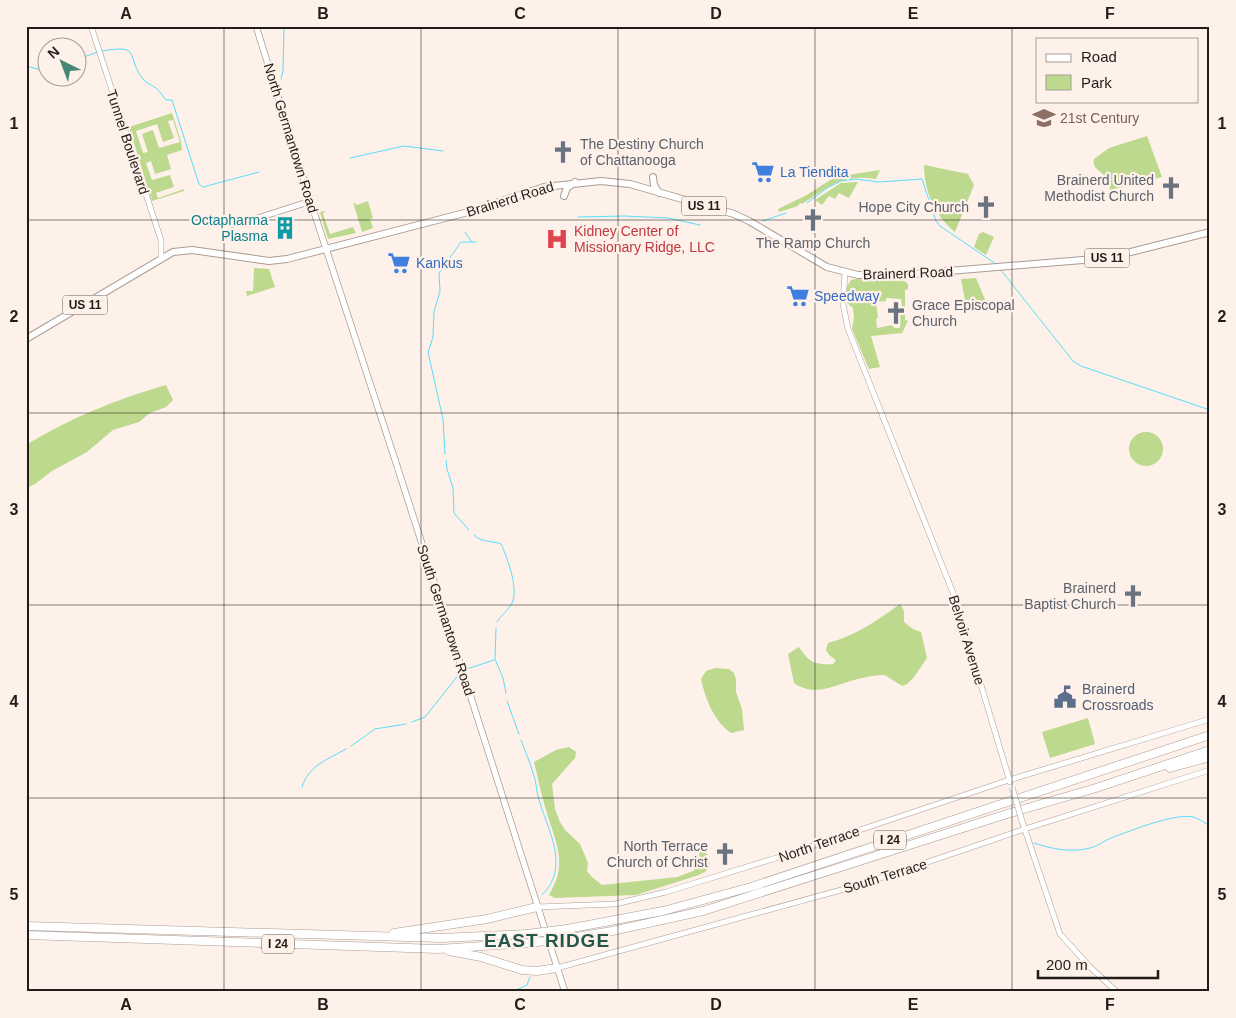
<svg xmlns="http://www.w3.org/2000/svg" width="1236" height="1018" viewBox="0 0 1236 1018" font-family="Helvetica,sans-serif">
<rect width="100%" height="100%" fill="#fef1e9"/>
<path fill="#bcd98d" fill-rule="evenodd" d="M 172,113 L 181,141 L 182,150 L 167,155 L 171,169 L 155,174 L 151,161 L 146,163 L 152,180 L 170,175 L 174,187 L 156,193 L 158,198 L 184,189 L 184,191 L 152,201 L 129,127 ZM 173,120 L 180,142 L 159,148 L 153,130 L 142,134 L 148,152 L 143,153 L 136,131 L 157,124 L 163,142 L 174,138 L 168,121 Z
M 1147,136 L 1162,177 L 1110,190 L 1108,179 C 1103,172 1091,169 1094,159 L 1109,148 Z
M 924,165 L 968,174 L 974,185 L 955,232 C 935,216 924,191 924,165 Z
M 880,170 L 876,179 C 840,174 831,186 802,204 L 800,203 L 798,206 L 779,212 L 778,209 L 805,196 L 835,177 Z
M 858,182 L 849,198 L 839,193 L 835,199 L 829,196 L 822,205 L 815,200 L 841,183 Z
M 368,201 L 373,218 L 370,219 L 373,228 L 362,232 L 353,202 L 357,205 Z
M 324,211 L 325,211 L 323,214 L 330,234 L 353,227 L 356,233 L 328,239 L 320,212 Z
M 983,232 L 994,237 L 986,255 L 974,247 L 979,234 Z
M 254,268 L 269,269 L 275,287 L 247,296 L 246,291 L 253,291 Z
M 976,278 L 986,302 L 966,306 L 961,279 Z
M 855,279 L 904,281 L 908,284 L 908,289 L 905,290 L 905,320 L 908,321 L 902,333 L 871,336 L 880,367 L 869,369 L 868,367 L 852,329 L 854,317 L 853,308 L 847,303 L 847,287 L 851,280 ZM 886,298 L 901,299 L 902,307 L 899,308 L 900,328 L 894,328 L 893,325 L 877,328 L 876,319 L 878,318 L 876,302 L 886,301 Z
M 166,385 L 173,400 L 166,407 L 150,413 L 139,422 L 113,430 L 87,452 L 52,471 L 35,484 L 26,488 L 26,445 C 70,418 117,399 166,385 Z
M1129 449a17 17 0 1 1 34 0a17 17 0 1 1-34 0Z
M 900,604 L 904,611 L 904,622 L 913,629 L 921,632 L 927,658 L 914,677 L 907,684 L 902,686 L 885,675 C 875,675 864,677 854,680 C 833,686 814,697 794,683 L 788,654 L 799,647 C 809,662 814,665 833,664 L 836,660 L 829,655 L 826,650 L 828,643 C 855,636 878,620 900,604 Z
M 715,668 L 729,669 L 734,673 L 736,679 L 736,692 L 742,709 L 744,730 L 731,733 C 714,721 705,698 701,679 L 706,671 Z
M 1088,718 L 1095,744 L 1050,758 L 1042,732 Z
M 569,747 L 576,752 L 575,758 L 552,784 L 555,809 L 560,822 L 565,830 L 580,844 L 588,863 L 587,871 L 592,877 L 602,885 L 677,877 L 693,871 L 700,863 L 699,850 L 706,851 L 710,865 L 706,871 L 699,875 L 636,895 L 555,898 L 549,895 C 569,862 555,842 546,810 C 541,794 538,778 534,762 L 556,750 Z"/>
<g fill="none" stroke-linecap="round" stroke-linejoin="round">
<path stroke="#5addfb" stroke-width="1" d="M 102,51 C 143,44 125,56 143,79 C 146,83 152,85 156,88 C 160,92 163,96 166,100 L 172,100 L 199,184 L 203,187 L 259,172
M 78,59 L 98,52
M 26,66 L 42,70 L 48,69
M 281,79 L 283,71 L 284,26
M 350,158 L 404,146 L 443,151
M 807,203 L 827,188 L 841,181 L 856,179 L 879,182 L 922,179 L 936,221 L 940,226 L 996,264
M 578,217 L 624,216 L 668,218 L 700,225
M 763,221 L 786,213
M 465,232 L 472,242
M 1000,269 L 1073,361 L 1081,366 L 1210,410
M 445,454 L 443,419 L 428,352 L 433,337 L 434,312 L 440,291 L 439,273 L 461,242 L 476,242
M 446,460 L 447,469 L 453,488 L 454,513 L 469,530
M 474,535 C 482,543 491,540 501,544 C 507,557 519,589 512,603 C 509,610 501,615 497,622
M 496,628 L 495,659 L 503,678 L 506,693
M 467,669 L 494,660
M 507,701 L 519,734
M 412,722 L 425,717 L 460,673
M 521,740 C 525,751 530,762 533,773 C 536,780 536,788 538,796 C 546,828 572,866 542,895
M 351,746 L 375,729 L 406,724
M 302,787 C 309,765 327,760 346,749
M 1034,843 C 1052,849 1071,853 1090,848 C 1098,846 1104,841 1111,838 C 1130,831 1174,813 1193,817 C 1198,818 1205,823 1210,826
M 512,992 L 527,985 L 530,977"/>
<defs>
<path id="tertiary" d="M 91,26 L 161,240 L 161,258
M 845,272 L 843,304 L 848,329 L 955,598 L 1010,782
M 1022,821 L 1060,934 L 1090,967 L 1117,992
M 537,907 L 615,904 L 666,892 L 776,858 L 1009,780 L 1210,719
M 557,968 L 863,884 L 1025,829 L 1210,770"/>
<path id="secondary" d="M 256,26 L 314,212 L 399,472 L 565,992
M 232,224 L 258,218 L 311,201"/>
<path id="primary" d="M 653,177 L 654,185 L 659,193
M 564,196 L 567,188 L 575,182
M 26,339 L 173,252 L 192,250 L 269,261 L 287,259 L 472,211 L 544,187 L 601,181 L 630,184 L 734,214 L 749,221 L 827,267 L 858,275 L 901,275 L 1107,258 L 1210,232"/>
<path id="motorway" d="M 1170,768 L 1210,757
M 26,926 L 441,938 L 527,934
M 567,929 L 663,911 L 751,887 L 1210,735
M 394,933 L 487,919 L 537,907
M 26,935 L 438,949 L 529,943
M 570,938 L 612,931 L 703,911 L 1007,814 L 1096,788 L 1210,750
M 449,951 L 481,957 L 522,970 L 537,971 L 557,968"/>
</defs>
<use href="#tertiary" stroke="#ac9d94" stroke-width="6"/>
<use href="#secondary" stroke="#ac9d94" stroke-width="7"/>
<use href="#primary" stroke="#ac9d94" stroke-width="8"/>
<use href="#motorway" stroke="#ac9d94" stroke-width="9"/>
<use href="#tertiary" stroke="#fff" stroke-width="5"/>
<use href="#secondary" stroke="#fff" stroke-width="5.5"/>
<use href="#primary" stroke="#fff" stroke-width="6"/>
<use href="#motorway" stroke="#fff" stroke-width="8"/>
<defs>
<path id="tertiary-bridge" d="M 1012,787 L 1022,821"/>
<path id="motorway-bridge" d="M 527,934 L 567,929
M 529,943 L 570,938"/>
</defs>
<use href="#tertiary-bridge" stroke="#ac9d94" stroke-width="6" stroke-linecap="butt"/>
<use href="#motorway-bridge" stroke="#ac9d94" stroke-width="9" stroke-linecap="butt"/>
<use href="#tertiary-bridge" stroke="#fff" stroke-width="5"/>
<use href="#motorway-bridge" stroke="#fff" stroke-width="8"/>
</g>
<path fill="none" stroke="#231d1a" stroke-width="1" stroke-opacity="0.55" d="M 224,26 L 224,992M 421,26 L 421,992M 618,26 L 618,992M 815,26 L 815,992M 1012,26 L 1012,992M 26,220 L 1210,220M 26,413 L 1210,413M 26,605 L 1210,605M 26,798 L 1210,798"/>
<defs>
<symbol id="school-bare" viewBox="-9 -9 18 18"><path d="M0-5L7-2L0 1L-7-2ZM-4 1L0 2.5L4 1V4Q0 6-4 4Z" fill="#8d6e63" stroke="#fef1e9" stroke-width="2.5" paint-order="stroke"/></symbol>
<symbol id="church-bare" viewBox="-9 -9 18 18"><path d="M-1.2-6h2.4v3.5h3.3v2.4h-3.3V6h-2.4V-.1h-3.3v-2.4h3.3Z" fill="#6b7280" stroke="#fef1e9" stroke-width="2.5" paint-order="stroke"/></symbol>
<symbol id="supermarket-bare" viewBox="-9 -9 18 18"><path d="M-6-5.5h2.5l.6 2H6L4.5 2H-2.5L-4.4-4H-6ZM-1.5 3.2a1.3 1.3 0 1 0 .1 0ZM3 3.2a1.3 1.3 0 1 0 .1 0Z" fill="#3f7fe0" stroke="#fef1e9" stroke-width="2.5" paint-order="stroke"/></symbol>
<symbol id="building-bare" viewBox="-9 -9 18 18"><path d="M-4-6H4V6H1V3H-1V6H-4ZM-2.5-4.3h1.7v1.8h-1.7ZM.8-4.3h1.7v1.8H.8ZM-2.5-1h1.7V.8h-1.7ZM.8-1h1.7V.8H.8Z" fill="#0f9aa8" stroke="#fef1e9" stroke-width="2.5" paint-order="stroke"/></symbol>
<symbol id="hospital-bare" viewBox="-9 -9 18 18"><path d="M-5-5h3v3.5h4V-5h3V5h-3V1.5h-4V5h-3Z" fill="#e0444e" stroke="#fef1e9" stroke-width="2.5" paint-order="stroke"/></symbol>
<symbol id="civic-bare" viewBox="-9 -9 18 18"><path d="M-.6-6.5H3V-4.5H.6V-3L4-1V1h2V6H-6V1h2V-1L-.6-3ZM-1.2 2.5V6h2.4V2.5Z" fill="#5c6f8a" stroke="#fef1e9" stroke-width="2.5" paint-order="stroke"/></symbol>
</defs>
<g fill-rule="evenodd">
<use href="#school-bare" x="1028" y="102" width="32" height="32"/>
<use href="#church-bare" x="547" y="136" width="32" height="32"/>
<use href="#supermarket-bare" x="747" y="156" width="32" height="32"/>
<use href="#church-bare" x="1155" y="172" width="32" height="32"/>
<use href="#church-bare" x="970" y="191" width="32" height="32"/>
<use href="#church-bare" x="797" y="204" width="32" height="32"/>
<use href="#building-bare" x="269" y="212" width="32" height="32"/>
<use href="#hospital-bare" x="541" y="223" width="32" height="32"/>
<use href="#supermarket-bare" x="383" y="247" width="32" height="32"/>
<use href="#supermarket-bare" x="782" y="280" width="32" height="32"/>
<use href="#church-bare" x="880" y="297" width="32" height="32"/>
<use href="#church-bare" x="1117" y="580" width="32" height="32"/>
<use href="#civic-bare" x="1049" y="681" width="32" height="32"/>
<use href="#church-bare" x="709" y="838" width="32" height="32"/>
</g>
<g text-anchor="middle" stroke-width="4.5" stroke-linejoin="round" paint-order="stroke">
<g fill="#fef1e9" stroke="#655d58" stroke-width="1">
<rect x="681.5" y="196.5" width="45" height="19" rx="4"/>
<rect x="1084.5" y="248.5" width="45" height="19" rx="4"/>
<rect x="62.5" y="295.5" width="45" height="19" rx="4"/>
<rect x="874" y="830.5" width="32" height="19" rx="4"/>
<rect x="262" y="934.5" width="32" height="19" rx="4"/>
</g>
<g font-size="12" font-weight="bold" fill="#231d1a">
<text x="704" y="210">US 11</text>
<text x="1107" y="262">US 11</text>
<text x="85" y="309">US 11</text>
<text x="890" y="844">I 24</text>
<text x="278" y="948">I 24</text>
</g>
<g font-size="14" fill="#785e54" stroke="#fef1e9" text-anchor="start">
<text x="1060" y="123">21st Century</text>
</g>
<g font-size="14" fill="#231d1a" stroke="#fef1e9">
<text transform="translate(291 138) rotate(73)" y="5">North Germantown Road</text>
<text transform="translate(128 142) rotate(72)" y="5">Tunnel Boulevard</text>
<text transform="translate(510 199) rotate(-17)" y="5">Brainerd Road</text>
<text transform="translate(908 273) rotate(-2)" y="5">Brainerd Road</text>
<text transform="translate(446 620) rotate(72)" y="5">South Germantown Road</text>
<text transform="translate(967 640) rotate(73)" y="5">Belvoir Avenue</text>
<text transform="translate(819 844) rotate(-19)" y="5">North Terrace</text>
<text transform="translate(885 876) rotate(-17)" y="5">South Terrace</text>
</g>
<g font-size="14" fill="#5b616d" stroke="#fef1e9" text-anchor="end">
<text x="580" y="149" text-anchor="start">The Destiny Church<tspan x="580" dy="16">of Chattanooga</tspan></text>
<text x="1154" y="185">Brainerd United<tspan x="1154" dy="16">Methodist Church</tspan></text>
<text x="969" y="212">Hope City Church</text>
<text x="813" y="248" text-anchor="middle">The Ramp Church</text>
<text x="912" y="310" text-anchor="start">Grace Episcopal<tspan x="912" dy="16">Church</tspan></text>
<text x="1116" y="593">Brainerd<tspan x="1116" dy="16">Baptist Church</tspan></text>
<text x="708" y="851">North Terrace<tspan x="708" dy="16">Church of Christ</tspan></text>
</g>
<g font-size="14" fill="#366cbe" stroke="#fef1e9" text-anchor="start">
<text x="780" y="177">La Tiendita</text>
<text x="416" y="268">Kankus</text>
<text x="814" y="301">Speedway</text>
</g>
<g font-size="14" fill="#0d838f" stroke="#fef1e9" text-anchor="end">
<text x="268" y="225">Octapharma<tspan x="268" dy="16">Plasma</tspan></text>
</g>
<g font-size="14" fill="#be3a42" stroke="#fef1e9" text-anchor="start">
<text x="574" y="236">Kidney Center of<tspan x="574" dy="16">Missionary Ridge, LLC</tspan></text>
</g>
<g font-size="14" fill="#4e5e75" stroke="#fef1e9" text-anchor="start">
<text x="1082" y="694">Brainerd<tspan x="1082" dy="16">Crossroads</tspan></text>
</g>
<g font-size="19" font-weight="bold" letter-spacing="1" fill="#22574c" stroke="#fef1e9">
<text x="547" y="947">EAST RIDGE</text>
</g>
</g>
<rect width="1236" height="1018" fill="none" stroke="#fef1e9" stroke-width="55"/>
<rect x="1036" y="38" width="162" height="65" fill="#fef1e9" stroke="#a69c96"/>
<rect x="1046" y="54" width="25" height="8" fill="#ffffff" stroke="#a69c96"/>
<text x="1081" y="62" font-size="15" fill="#231d1a">Road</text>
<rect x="1046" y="75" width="25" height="15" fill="#bcd98d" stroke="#a69c96"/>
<text x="1081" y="88" font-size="15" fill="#231d1a">Park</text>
<g transform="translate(62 62) rotate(318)"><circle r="24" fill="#fef1e9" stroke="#a69c96"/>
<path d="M0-4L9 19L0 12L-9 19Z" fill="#468778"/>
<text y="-8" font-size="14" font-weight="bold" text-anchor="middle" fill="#231d1a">N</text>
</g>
<path d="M1038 970v8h120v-8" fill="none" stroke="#231d1a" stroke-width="2.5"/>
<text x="1046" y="970" font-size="15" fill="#231d1a" stroke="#fef1e9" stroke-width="4" paint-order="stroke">200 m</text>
<rect x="28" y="28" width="1180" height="962" fill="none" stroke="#231d1a" stroke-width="2"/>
<g font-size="16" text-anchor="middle" font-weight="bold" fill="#231d1a">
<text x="126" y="19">A</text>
<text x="323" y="19">B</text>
<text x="520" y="19">C</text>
<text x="716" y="19">D</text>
<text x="913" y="19">E</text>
<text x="1110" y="19">F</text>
<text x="14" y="129">1</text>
<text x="1222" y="129">1</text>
<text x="14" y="322">2</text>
<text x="1222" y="322">2</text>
<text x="14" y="515">3</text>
<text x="1222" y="515">3</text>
<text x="14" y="707">4</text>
<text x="1222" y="707">4</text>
<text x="14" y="900">5</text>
<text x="1222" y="900">5</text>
<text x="126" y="1010">A</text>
<text x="323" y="1010">B</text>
<text x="520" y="1010">C</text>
<text x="716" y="1010">D</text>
<text x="913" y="1010">E</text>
<text x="1110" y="1010">F</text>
</g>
</svg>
